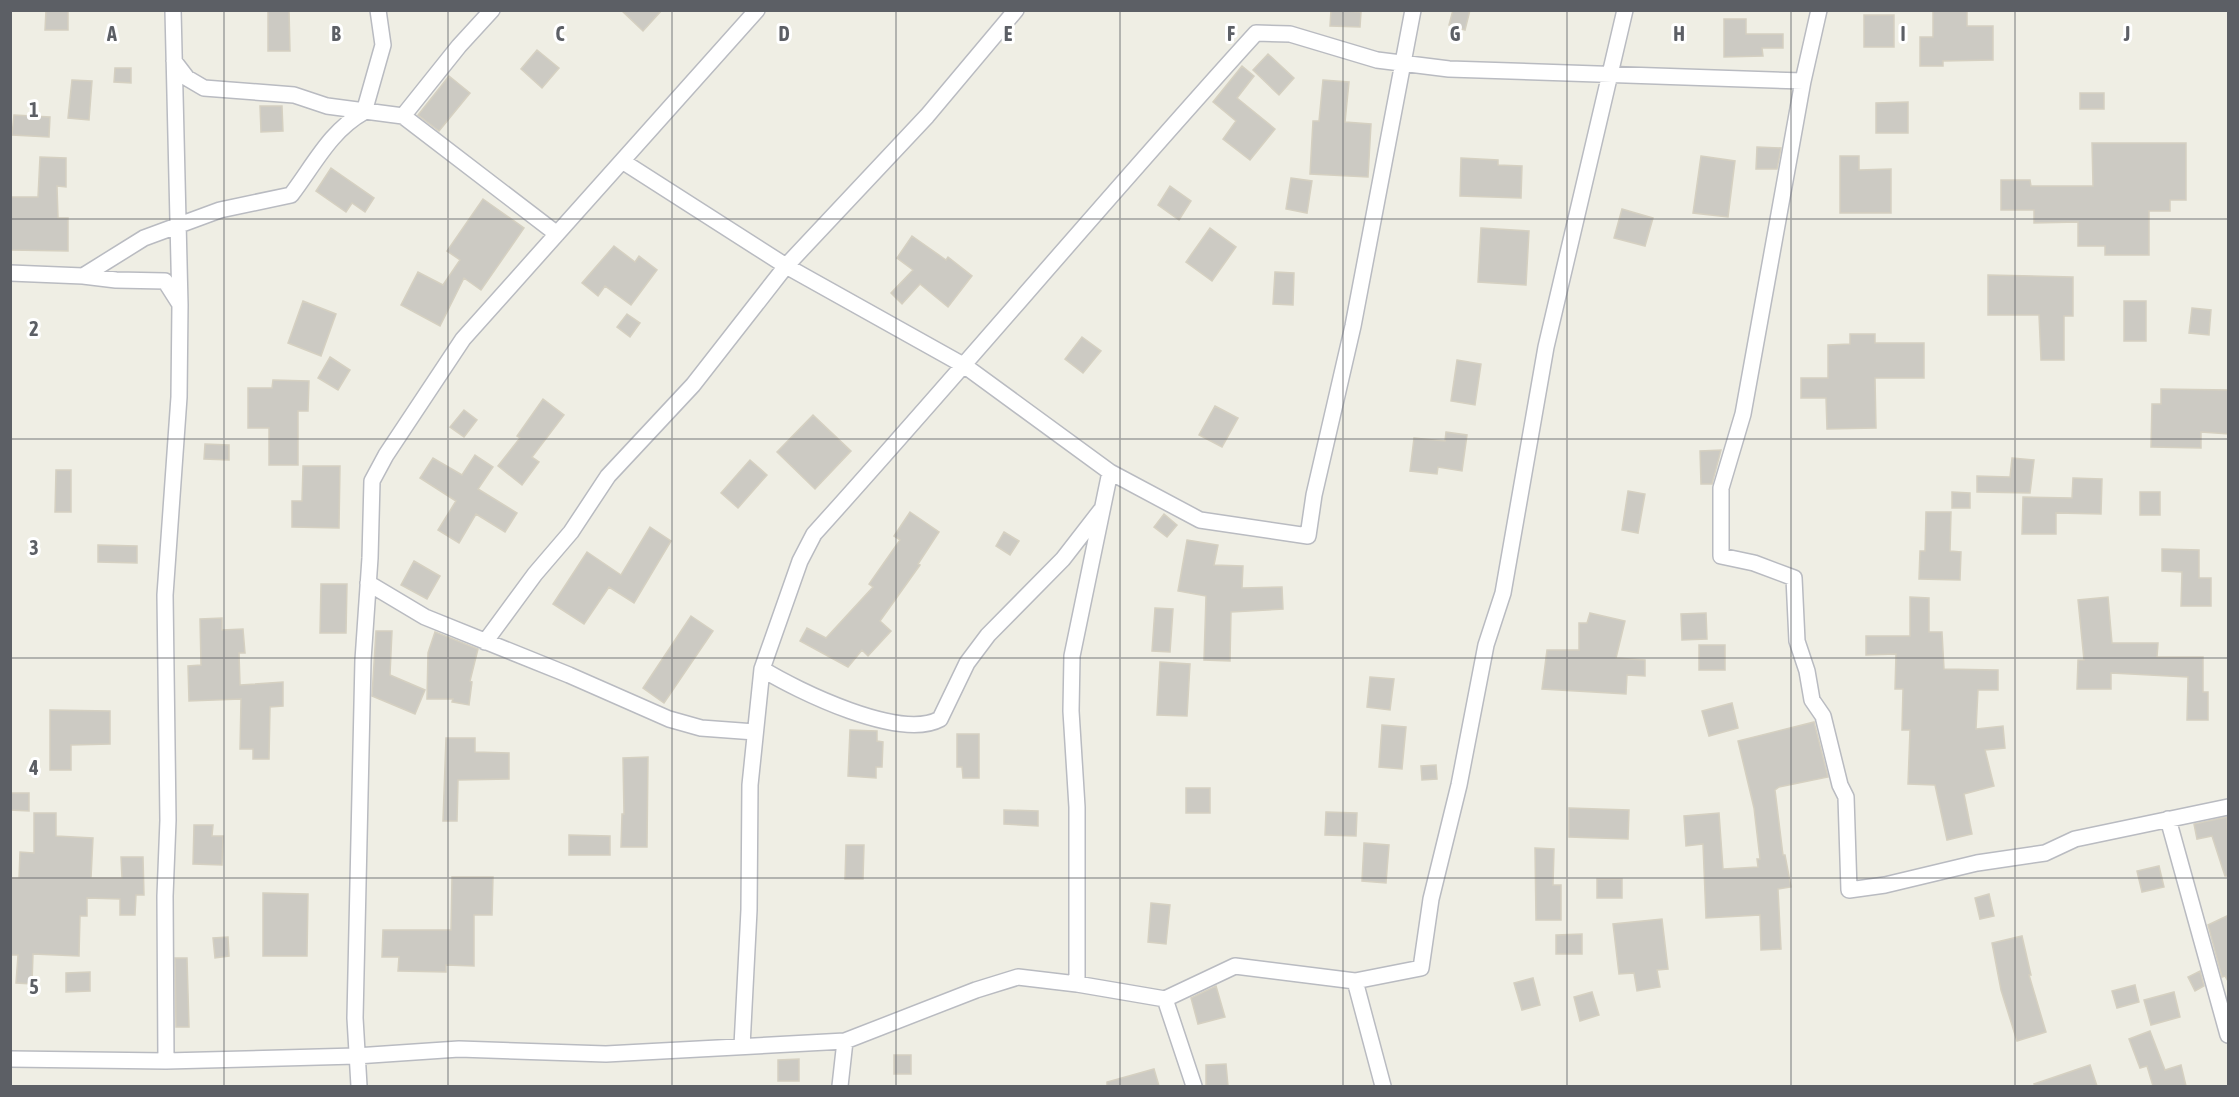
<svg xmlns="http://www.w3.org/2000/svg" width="2239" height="1097" viewBox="0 0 2239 1097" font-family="'Asap Condensed',sans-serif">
<rect width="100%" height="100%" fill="#efeee4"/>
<path fill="#cccac3" stroke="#d5d0c1" stroke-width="1.5" d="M 46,10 L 68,10 L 68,30 L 45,30 Z
M 268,10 L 289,10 L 290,51 L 268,51 Z
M 621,10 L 662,10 L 643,31 Z
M 1331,10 L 1361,12 L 1360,27 L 1330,26 Z
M 1453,10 L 1470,10 L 1465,30 L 1449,25 Z
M 1933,10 L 1967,10 L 1967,26 L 1993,26 L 1993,60 L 1943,61 L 1943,66 L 1920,66 L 1920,37 L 1933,37 Z
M 1864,15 L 1894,15 L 1894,47 L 1864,47 Z
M 1724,19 L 1746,19 L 1746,34 L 1783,34 L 1783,48 L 1762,48 L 1763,56 L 1724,57 Z
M 537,50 L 559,68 L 542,88 L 521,69 Z
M 1268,54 L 1294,78 L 1279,95 L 1253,70 Z
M 1242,66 L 1254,76 L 1237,98 L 1275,129 L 1250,160 L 1223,139 L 1236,121 L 1213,102 Z
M 115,68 L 131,68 L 131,83 L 114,82 Z
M 449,76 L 470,93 L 439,131 L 418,115 Z
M 72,80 L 92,81 L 89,120 L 68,118 Z
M 1323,80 L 1349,82 L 1345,122 L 1371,124 L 1368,177 L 1310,174 L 1313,121 L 1319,121 Z
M 2080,93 L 2104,93 L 2104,109 L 2080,109 Z
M 1908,102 L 1908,133 L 1876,133 L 1876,103 Z
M 260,106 L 282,106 L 283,131 L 261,132 Z
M 14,115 L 50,117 L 49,137 L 12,135 Z
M 2092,143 L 2186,143 L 2186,200 L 2170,200 L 2170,211 L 2149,211 L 2149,255 L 2105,255 L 2105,246 L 2078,246 L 2078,222 L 2034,223 L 2034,210 L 2001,210 L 2001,180 L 2030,180 L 2031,186 L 2093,186 Z
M 1757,147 L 1781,148 L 1777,169 L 1756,169 Z
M 1701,156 L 1735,161 L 1728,217 L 1693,213 Z
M 1840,156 L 1859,156 L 1859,170 L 1891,169 L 1891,213 L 1840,213 Z
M 40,157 L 66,158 L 66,187 L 57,186 L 58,218 L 68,218 L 68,251 L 10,250 L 10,197 L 38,197 Z
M 1461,158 L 1498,160 L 1498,165 L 1522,166 L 1521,198 L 1460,196 Z
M 331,168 L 374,198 L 365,212 L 352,203 L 346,212 L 316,191 Z
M 1291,178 L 1312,181 L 1307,213 L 1286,209 Z
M 1170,186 L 1191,201 L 1179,220 L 1158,205 Z
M 483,199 L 524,228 L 481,290 L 464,278 L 440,326 L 401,305 L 418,272 L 443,285 L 460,260 L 447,251 Z
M 1622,209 L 1653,218 L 1645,246 L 1614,238 Z
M 1210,228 L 1236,247 L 1212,281 L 1186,262 Z
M 1481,228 L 1529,231 L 1526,285 L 1478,282 Z
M 912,236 L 946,260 L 948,257 L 972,276 L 948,307 L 920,284 L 902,304 L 891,293 L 913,270 L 897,258 Z
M 614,246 L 635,262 L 639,256 L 657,270 L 631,305 L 605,286 L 598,296 L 582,283 Z
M 1275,272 L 1294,273 L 1293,305 L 1273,304 Z
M 1988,275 L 2073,277 L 2073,316 L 2064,316 L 2064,360 L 2041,360 L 2039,315 L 1988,315 Z
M 303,301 L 336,314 L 321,356 L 288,343 Z
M 2124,301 L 2146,301 L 2146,341 L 2124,341 Z
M 2192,308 L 2211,310 L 2209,335 L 2189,333 Z
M 627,314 L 640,323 L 630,337 L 617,327 Z
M 1850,334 L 1875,334 L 1875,343 L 1924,343 L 1924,378 L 1875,378 L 1876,428 L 1827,429 L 1826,398 L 1801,398 L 1801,378 L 1828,378 L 1828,345 L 1850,344 Z
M 1082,337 L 1101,351 L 1083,373 L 1065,359 Z
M 330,357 L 350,370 L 338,390 L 318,378 Z
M 1457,360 L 1481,364 L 1475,405 L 1451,401 Z
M 273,380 L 309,381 L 308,411 L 298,411 L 298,465 L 269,465 L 269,428 L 248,428 L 248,388 L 272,388 Z
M 2161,389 L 2229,390 L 2229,434 L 2201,432 L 2201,448 L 2151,447 L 2152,404 L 2161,404 Z
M 543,399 L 564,415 L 532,457 L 539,462 L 522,485 L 498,466 L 520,438 L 517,436 Z
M 1215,406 L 1238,418 L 1222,447 L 1199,435 Z
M 464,410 L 477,420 L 464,437 L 450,427 Z
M 813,415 L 851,451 L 815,489 L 777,452 Z
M 1446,432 L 1467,435 L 1462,471 L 1438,467 L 1437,474 L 1410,471 L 1414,438 L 1445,441 Z
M 205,444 L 229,445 L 229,460 L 204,459 Z
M 1721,450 L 1712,484 L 1701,484 L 1700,451 Z
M 475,455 L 493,467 L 478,489 L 517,513 L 505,532 L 476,514 L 459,543 L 438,530 L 456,501 L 420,478 L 433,458 L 462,475 Z
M 2012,458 L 2034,460 L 2030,493 L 1977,492 L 1977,476 L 2010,477 Z
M 750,460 L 767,475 L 738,508 L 721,493 Z
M 303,466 L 340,466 L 339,528 L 292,527 L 292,501 L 302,501 Z
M 56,470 L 71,470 L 71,512 L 55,512 Z
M 2073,478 L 2102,479 L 2101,514 L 2056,513 L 2056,534 L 2022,534 L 2023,497 L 2072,498 Z
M 1628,491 L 1645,494 L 1638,533 L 1622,530 Z
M 1952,492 L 1970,493 L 1970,508 L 1952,508 Z
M 2140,492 L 2160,492 L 2160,515 L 2140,515 Z
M 910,512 L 939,532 L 918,564 L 920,565 L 880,621 L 891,631 L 868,656 L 862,650 L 848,667 L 800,641 L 807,628 L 826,638 L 873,587 L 869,584 L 900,540 L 894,536 Z
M 1926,512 L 1951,512 L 1950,551 L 1961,552 L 1960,580 L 1919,579 L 1920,551 L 1925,551 Z
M 1164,514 L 1177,525 L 1167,537 L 1154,527 Z
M 650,527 L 671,541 L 634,603 L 609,587 L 584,624 L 553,604 L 587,552 L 621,575 Z
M 1004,532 L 1019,541 L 1010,555 L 996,546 Z
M 1187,540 L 1218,545 L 1214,565 L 1243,566 L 1242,588 L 1282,587 L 1283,609 L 1231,612 L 1230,661 L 1204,660 L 1206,596 L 1178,591 Z
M 98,545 L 137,546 L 137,563 L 98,562 Z
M 2162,549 L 2199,550 L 2199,578 L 2211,578 L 2211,606 L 2181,606 L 2182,572 L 2162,571 Z
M 414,561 L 440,576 L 427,599 L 401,585 Z
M 321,584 L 347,584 L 346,633 L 320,633 Z
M 1910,597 L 1929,598 L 1929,632 L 1942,632 L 1944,669 L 1998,670 L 1998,690 L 1978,690 L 1976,729 L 2003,726 L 2005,748 L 1985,750 L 1994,786 L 1964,794 L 1972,834 L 1947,840 L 1935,785 L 1908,784 L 1910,730 L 1902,730 L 1903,689 L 1895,689 L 1896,654 L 1866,655 L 1866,636 L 1910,636 Z
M 2108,597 L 2112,643 L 2158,643 L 2157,657 L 2203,657 L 2203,692 L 2208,692 L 2208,720 L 2187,720 L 2188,677 L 2111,673 L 2111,689 L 2077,689 L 2078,660 L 2084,660 L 2078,600 Z
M 1155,608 L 1173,609 L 1170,652 L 1152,651 Z
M 1590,613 L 1625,621 L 1616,658 L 1645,660 L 1645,676 L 1627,675 L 1626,694 L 1542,689 L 1547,650 L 1579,650 L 1579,623 L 1587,623 Z
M 1706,613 L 1707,639 L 1682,640 L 1681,614 Z
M 691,616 L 713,631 L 664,703 L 643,688 Z
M 222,618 L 222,630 L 243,629 L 245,653 L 239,653 L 240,685 L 283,682 L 283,706 L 270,707 L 269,759 L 253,759 L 253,749 L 240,749 L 241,699 L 189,701 L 188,666 L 201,665 L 200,619 Z
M 376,631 L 392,631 L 390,675 L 425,690 L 415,714 L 372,696 Z
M 435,632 L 478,649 L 470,681 L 472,682 L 469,705 L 452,702 L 453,699 L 427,699 L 428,653 Z
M 1699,645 L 1725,645 L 1725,670 L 1699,670 Z
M 1160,662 L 1190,664 L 1187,716 L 1157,715 Z
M 1370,677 L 1394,679 L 1390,710 L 1367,707 Z
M 1732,703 L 1738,728 L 1709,736 L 1702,711 Z
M 50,710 L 110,711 L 110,744 L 71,745 L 71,770 L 50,770 Z
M 1814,722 L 1828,777 L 1779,787 L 1775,790 L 1783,855 L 1785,855 L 1791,887 L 1778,889 L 1781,949 L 1761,950 L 1760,915 L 1706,918 L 1703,844 L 1686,846 L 1684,816 L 1719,813 L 1723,869 L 1758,867 L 1757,859 L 1760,859 L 1754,808 L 1738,741 Z
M 1382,725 L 1406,727 L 1402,769 L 1379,767 Z
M 850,730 L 877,731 L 877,741 L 883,742 L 882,767 L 876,767 L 876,778 L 848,776 Z
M 957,734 L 979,734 L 979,778 L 963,778 L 962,767 L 957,767 Z
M 446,738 L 475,738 L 475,752 L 509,753 L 509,779 L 458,780 L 457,821 L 443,821 Z
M 648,757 L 647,847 L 621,847 L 622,814 L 624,814 L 623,758 Z
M 1436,765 L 1437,779 L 1422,780 L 1421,766 Z
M 1186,788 L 1210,788 L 1210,813 L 1186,813 Z
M 10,793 L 29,793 L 29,811 L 10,810 Z
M 1569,808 L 1629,810 L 1628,839 L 1569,837 Z
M 1004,810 L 1038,811 L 1038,826 L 1004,824 Z
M 1326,812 L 1357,813 L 1356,836 L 1325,835 Z
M 34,813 L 56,813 L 56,836 L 93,838 L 91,878 L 122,878 L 121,857 L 143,857 L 144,895 L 136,895 L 135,915 L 120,915 L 120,899 L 87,898 L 87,916 L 80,916 L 79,956 L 33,954 L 32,984 L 16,983 L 18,955 L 10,955 L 10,878 L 19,878 L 20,852 L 34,853 Z
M 2227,817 L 2229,876 L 2225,876 L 2212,836 L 2197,839 L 2194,824 Z
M 194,825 L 213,825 L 212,836 L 223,836 L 222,865 L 193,864 Z
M 569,835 L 610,836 L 610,855 L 569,855 Z
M 1364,843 L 1389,845 L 1386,883 L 1362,881 Z
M 846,845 L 864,845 L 863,879 L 845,879 Z
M 1535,848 L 1554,849 L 1553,885 L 1561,885 L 1561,920 L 1536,920 Z
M 2159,866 L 2164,887 L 2142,892 L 2137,871 Z
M 452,877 L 493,877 L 492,915 L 474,915 L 474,966 L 446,965 L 446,972 L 398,971 L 399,957 L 382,957 L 383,930 L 451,930 Z
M 1597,879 L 1622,879 L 1622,898 L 1597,898 Z
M 263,893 L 308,894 L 307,956 L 263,956 Z
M 1989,894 L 1994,916 L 1980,919 L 1975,898 Z
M 1151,903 L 1170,905 L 1166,944 L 1148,942 Z
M 2229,915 L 2229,983 L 2225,976 L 2222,977 L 2208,925 Z
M 1662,919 L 1668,969 L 1657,970 L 1660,987 L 1637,991 L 1634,973 L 1619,974 L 1613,924 Z
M 1582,934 L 1582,954 L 1556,954 L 1556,935 Z
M 2022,936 L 2031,975 L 2029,975 L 2046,1032 L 2017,1041 L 2001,990 L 1992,943 Z
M 228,937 L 229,956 L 215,958 L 213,938 Z
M 175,958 L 187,958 L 189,1027 L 176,1027 Z
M 2200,971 L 2204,986 L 2195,991 L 2188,977 Z
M 90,972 L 90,991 L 66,992 L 66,973 Z
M 1533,978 L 1540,1005 L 1522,1010 L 1514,983 Z
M 2135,985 L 2139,1002 L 2117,1008 L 2112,991 Z
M 1216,986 L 1225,1017 L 1198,1024 L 1191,998 Z
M 1592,992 L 1599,1015 L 1580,1021 L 1574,997 Z
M 2174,992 L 2180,1017 L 2151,1025 L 2144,1000 Z
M 2150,1031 L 2165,1070 L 2181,1065 L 2186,1086 L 2153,1086 L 2147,1066 L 2140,1068 L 2129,1039 Z
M 894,1055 L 911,1055 L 911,1074 L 894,1074 Z
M 799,1059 L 799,1081 L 778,1081 L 778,1060 Z
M 1226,1064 L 1228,1086 L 1206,1086 L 1206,1065 Z
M 2090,1065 L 2097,1086 L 2035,1086 L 2034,1084 Z
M 1154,1069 L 1159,1086 L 1107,1086 L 1107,1082 Z"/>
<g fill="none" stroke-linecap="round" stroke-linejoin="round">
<defs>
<path id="street" d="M 1819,10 L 1803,81 L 1743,414 L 1721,488 L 1721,556 L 1754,563 L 1794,578 L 1797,641 L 1807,671 L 1812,700 L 1823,716 L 1840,785 L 1846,797 L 1849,890 L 1885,885 L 1977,863 L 2045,853 L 2075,839 L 2228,807
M 174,61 L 187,78 L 204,88 L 294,95 L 327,106 L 403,116 L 557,234
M 403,116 L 459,46 L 492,10
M 622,161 L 786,266 L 965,366 L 1110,472 L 1072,656 L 1071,711 L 1077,807 L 1077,984
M 10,273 L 83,276 L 144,238 L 220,210 L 291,195 C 314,165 330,131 364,112 L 383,45 L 378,10
M 83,276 L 116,280 L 165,281 L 179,303
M 1110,472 L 1200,520 L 1308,536 L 1314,495 L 1353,326 L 1413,10
M 368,583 L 425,617 L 569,675 L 669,719 L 701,728 L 755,732
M 485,642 L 535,574 L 571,532 L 608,476 L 693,385 L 786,266 L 927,116 L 1016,10
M 762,669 C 798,691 900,741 940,719 L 967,663 L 988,635 L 1063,559 L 1101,510
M 2168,819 L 2228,1035
M 1355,981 L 1383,1086
M 1165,999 L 1194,1086
M 742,1046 L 749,910 L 750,785 L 762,669 L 800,561 L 814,534 C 963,369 1106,198 1256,33 L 1290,34 L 1377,60 L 1449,69 L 1803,81
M 10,1059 L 166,1061 L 356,1056 L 459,1049 L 606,1054 L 845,1041 L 976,990 L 1018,977 L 1077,984 L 1165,999 L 1235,966 L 1355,981 L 1421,968 L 1431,899 L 1459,785 L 1486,645 L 1503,593 L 1546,347 L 1625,10
M 166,1061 L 165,896 L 168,820 L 165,595 L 179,397 L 180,305 L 173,10
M 359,1086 L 355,1018 L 363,660 L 370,558 L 372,481 L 386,455 L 463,339 L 757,10
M 840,1086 L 845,1041"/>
</defs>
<use href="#street" stroke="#b9bbc1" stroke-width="18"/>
<use href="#street" stroke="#fff" stroke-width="15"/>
</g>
<path fill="none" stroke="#5c5f65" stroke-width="1.5" stroke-opacity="0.55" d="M 224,10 L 224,1086M 448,10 L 448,1086M 672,10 L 672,1086M 896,10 L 896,1086M 1120,10 L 1120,1086M 1343,10 L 1343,1086M 1567,10 L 1567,1086M 1791,10 L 1791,1086M 2015,10 L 2015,1086M 10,219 L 2228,219M 10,439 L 2228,439M 10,658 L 2228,658M 10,878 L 2228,878"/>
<g font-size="20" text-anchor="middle" font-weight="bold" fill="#5c5f65" stroke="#fff" stroke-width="6" stroke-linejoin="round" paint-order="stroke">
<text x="112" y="41">A</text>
<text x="336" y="41">B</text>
<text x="560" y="41">C</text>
<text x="784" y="41">D</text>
<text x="1008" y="41">E</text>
<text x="1231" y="41">F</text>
<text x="1455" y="41">G</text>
<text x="1679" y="41">H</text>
<text x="1903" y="41">I</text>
<text x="2127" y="41">J</text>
<text x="34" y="117">1</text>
<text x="34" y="336">2</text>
<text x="34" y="555">3</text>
<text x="34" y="775">4</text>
<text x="34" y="994">5</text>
</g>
<rect width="2239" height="1097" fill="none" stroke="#5c5f65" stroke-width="24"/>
</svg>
